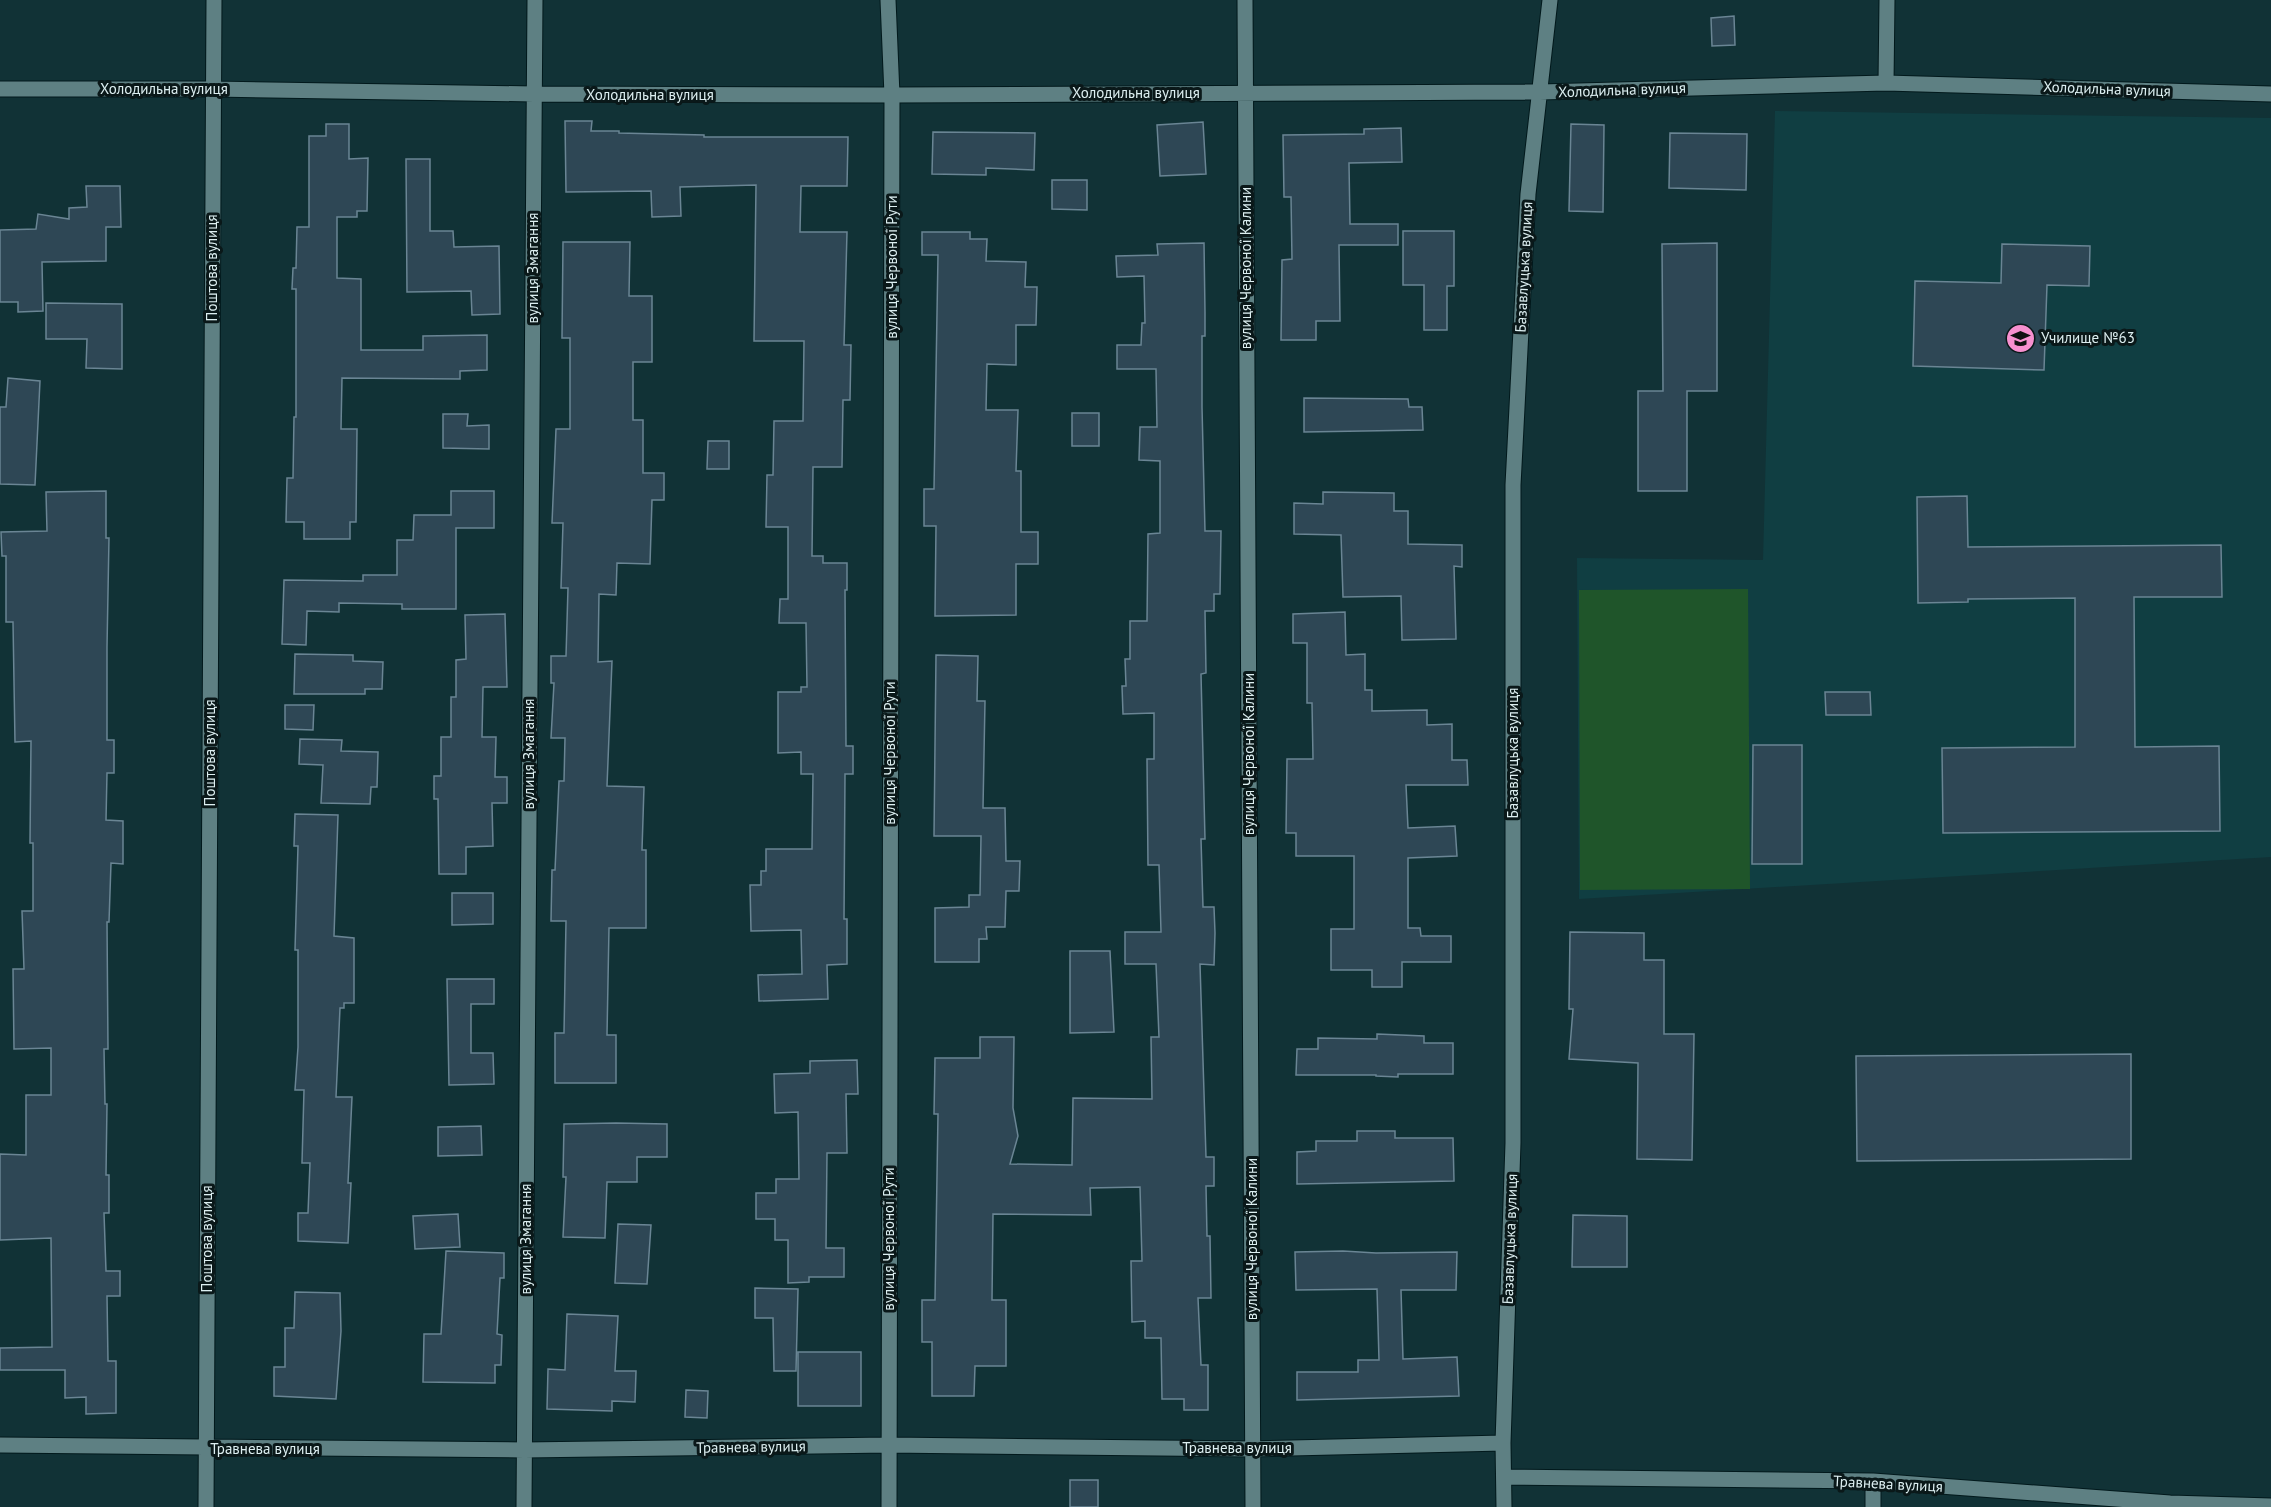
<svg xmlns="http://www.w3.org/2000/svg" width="2271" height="1507" viewBox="0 0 2271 1507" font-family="'PT Sans',sans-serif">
<rect width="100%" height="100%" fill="#113236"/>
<path fill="#103e42" d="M 1775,111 L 2271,118 L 2271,857 L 1579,899 L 1577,558 L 1763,560 Z"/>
<path fill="#1f552a" d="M 1748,589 L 1750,889 L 1580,890 L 1579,590 Z"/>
<path fill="#2e4755" stroke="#6a8594" stroke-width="1.5" d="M 1734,16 L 1735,45 L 1712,46 L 1711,18 Z
M 565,121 L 592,121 L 591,131 L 619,131 L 619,133 L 704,135 L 704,137 L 848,137 L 847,186 L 801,186 L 800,232 L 847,232 L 844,345 L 851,345 L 850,400 L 843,400 L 842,467 L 813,467 L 812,556 L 823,556 L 823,563 L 847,563 L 847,590 L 845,590 L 846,746 L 853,746 L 853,774 L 845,774 L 844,919 L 847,919 L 847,964 L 827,965 L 828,999 L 759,1001 L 758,975 L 802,974 L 801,930 L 751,931 L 750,885 L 761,885 L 761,871 L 766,871 L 766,849 L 812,849 L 813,774 L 801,774 L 801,752 L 778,753 L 778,692 L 801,692 L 801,687 L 807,687 L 806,623 L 779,623 L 780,599 L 788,599 L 788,527 L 766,527 L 767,475 L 773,475 L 774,421 L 803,421 L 804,341 L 754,341 L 756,185 L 680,187 L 681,216 L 652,217 L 651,191 L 566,192 Z
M 1203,122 L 1206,174 L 1160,176 L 1157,125 Z
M 326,124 L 349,124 L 349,159 L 368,158 L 367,211 L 357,211 L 357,217 L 337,217 L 337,278 L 361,279 L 361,350 L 423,350 L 423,336 L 487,335 L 487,370 L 460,371 L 460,379 L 342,378 L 341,429 L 357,429 L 356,522 L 350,522 L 350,539 L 304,539 L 304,522 L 286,522 L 287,478 L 293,478 L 294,417 L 296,417 L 296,289 L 292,289 L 293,268 L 296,268 L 297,227 L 309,227 L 309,136 L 326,136 Z
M 1571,124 L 1604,125 L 1603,212 L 1569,211 Z
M 1401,128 L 1402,162 L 1349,163 L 1350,224 L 1398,224 L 1398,245 L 1339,245 L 1340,321 L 1316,321 L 1316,340 L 1281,340 L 1282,260 L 1292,259 L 1291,197 L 1284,197 L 1283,135 L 1364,134 L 1364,129 Z
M 933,132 L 1035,133 L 1034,170 L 986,168 L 986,175 L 932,174 Z
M 1670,133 L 1747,134 L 1746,190 L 1669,188 Z
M 406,159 L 430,159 L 430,231 L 453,231 L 454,247 L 499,246 L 500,314 L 472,315 L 471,291 L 407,292 Z
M 1052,180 L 1087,180 L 1087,210 L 1052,209 Z
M 86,186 L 120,186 L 121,227 L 106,227 L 106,261 L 42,262 L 43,311 L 18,312 L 18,302 L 0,302 L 0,230 L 36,229 L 38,214 L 69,219 L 69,208 L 87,207 Z
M 1403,231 L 1454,231 L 1454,286 L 1447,286 L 1447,330 L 1424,330 L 1424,285 L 1403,285 Z
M 922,232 L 970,232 L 970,239 L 987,239 L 986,261 L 1026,262 L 1025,287 L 1037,287 L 1036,325 L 1016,325 L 1016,365 L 987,364 L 986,410 L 1018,410 L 1016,471 L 1021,471 L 1021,532 L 1038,532 L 1038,564 L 1016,564 L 1016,615 L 935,616 L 936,526 L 924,526 L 924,489 L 934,489 L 938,255 L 922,255 Z
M 563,242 L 630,242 L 629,296 L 652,296 L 652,362 L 633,362 L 633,420 L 643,420 L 643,473 L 664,473 L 664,500 L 652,500 L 650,564 L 617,563 L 616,595 L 599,594 L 598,662 L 612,661 L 607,786 L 644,787 L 642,850 L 646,850 L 646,928 L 609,928 L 607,1035 L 616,1035 L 616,1083 L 555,1083 L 555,1033 L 564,1033 L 566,921 L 551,921 L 552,870 L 555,870 L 559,781 L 564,781 L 565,738 L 551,738 L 554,683 L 551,683 L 551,656 L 566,656 L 568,588 L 561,588 L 563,523 L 552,523 L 556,429 L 570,429 L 570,338 L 562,338 Z
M 1204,243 L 1205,312 L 1205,336 L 1202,336 L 1202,407 L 1205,531 L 1221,531 L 1220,594 L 1214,594 L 1214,611 L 1205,611 L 1206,673 L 1201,674 L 1205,839 L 1201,839 L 1203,907 L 1214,907 L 1215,933 L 1214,965 L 1200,964 L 1206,1157 L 1214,1157 L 1214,1186 L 1206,1186 L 1207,1236 L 1210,1236 L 1211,1298 L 1198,1298 L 1201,1365 L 1208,1365 L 1208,1410 L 1184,1410 L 1184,1399 L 1162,1399 L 1161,1338 L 1145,1338 L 1145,1321 L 1132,1322 L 1131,1261 L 1142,1261 L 1140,1187 L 1090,1188 L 1091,1215 L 993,1214 L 992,1300 L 1006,1300 L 1006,1366 L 975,1366 L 974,1396 L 932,1396 L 932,1342 L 922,1342 L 922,1300 L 935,1300 L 938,1114 L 934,1114 L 935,1058 L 980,1058 L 980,1037 L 1014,1037 L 1013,1108 L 1018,1136 L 1010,1164 L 1072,1165 L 1073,1098 L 1152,1099 L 1151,1037 L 1159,1037 L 1156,964 L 1125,964 L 1125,932 L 1161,932 L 1159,865 L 1148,865 L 1147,759 L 1154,759 L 1154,713 L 1123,714 L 1122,686 L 1126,686 L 1125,659 L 1130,659 L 1130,621 L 1147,621 L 1148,534 L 1160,533 L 1160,461 L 1139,460 L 1140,427 L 1157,427 L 1156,369 L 1117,369 L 1117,345 L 1141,345 L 1142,323 L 1145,323 L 1144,276 L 1117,277 L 1116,256 L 1158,255 L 1157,244 Z
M 1717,243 L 1717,391 L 1687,391 L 1687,491 L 1638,491 L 1638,391 L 1663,391 L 1662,244 Z
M 2002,244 L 2090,246 L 2089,286 L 2047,285 L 2044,370 L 1913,366 L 1915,281 L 2001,283 Z
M 46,303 L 122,304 L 122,369 L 86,368 L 87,339 L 46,339 Z
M 8,378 L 40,381 L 35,485 L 0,484 L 0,407 L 6,407 Z
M 1304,398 L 1408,399 L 1409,407 L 1422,407 L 1423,430 L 1304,432 Z
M 1072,413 L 1099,413 L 1099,446 L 1072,446 Z
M 443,414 L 468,414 L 467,426 L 489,425 L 489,449 L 443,448 Z
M 708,441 L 729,441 L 729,469 L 707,469 Z
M 106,491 L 106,538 L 109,538 L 107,647 L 107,740 L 114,740 L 114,773 L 107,773 L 106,820 L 123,821 L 123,864 L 111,863 L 109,922 L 107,922 L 108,1049 L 104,1049 L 105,1104 L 107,1104 L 106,1175 L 109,1175 L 109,1213 L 104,1213 L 106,1271 L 120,1271 L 120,1296 L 107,1296 L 108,1361 L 116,1361 L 116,1413 L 86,1414 L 86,1397 L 65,1398 L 65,1370 L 0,1370 L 0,1348 L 52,1347 L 51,1238 L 0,1240 L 0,1154 L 26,1155 L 26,1095 L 51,1095 L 51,1048 L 14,1049 L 13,969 L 24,969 L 22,911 L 33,911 L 33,843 L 30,843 L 31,741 L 15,742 L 13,622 L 6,622 L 6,556 L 2,556 L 1,532 L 47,531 L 46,492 Z
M 451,491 L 494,491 L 494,528 L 456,528 L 456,609 L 402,609 L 402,604 L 339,603 L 339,612 L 307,611 L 306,645 L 282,644 L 284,580 L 363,581 L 363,575 L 397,575 L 397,540 L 413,540 L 414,515 L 451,515 Z
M 1323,492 L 1394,493 L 1394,511 L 1408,511 L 1408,544 L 1462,545 L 1462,567 L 1454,566 L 1456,639 L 1402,640 L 1401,596 L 1343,597 L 1341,535 L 1294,534 L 1294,503 L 1323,504 Z
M 1967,496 L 1968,547 L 2221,545 L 2222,597 L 2134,597 L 2135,747 L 2219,746 L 2220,831 L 1943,833 L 1942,748 L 2075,747 L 2075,598 L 1968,599 L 1968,602 L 1918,603 L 1917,497 Z
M 1345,612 L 1346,655 L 1365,654 L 1365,690 L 1372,690 L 1372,711 L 1427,710 L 1427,725 L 1452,724 L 1452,760 L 1467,760 L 1468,785 L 1406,785 L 1408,828 L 1455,826 L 1457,856 L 1408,858 L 1408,928 L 1420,928 L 1421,936 L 1451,936 L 1451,962 L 1402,962 L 1402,987 L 1372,987 L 1372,970 L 1331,970 L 1331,929 L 1354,929 L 1354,856 L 1296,856 L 1296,833 L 1286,833 L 1287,759 L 1313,759 L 1312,703 L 1307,703 L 1307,643 L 1293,643 L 1293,614 Z
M 505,614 L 507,687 L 483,687 L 482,737 L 496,737 L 495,777 L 507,777 L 507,803 L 492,803 L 493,846 L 466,847 L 466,874 L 439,874 L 438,799 L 434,799 L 434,776 L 441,776 L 441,737 L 451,737 L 451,697 L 456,697 L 456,660 L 466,659 L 465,615 Z
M 295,654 L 353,655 L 353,661 L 383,662 L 382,689 L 365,689 L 365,694 L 294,694 Z
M 936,655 L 978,656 L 977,701 L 985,701 L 983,808 L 1005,808 L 1006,861 L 1020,861 L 1019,891 L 1006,891 L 1005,927 L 986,927 L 987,939 L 979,939 L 979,962 L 935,962 L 935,908 L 969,907 L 969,895 L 980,895 L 981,836 L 934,836 Z
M 1825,692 L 1870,692 L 1871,715 L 1826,715 Z
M 285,705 L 314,705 L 313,730 L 285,729 Z
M 300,739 L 342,740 L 341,751 L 378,752 L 377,787 L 371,787 L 370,804 L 321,803 L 323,765 L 299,764 Z
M 1753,745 L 1802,745 L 1802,864 L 1752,864 Z
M 295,814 L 338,815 L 334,936 L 354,938 L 354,1003 L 344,1003 L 344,1008 L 340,1008 L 336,1097 L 352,1097 L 348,1183 L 351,1183 L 348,1243 L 298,1241 L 298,1213 L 308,1213 L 310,1163 L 302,1163 L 304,1090 L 295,1090 L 298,1047 L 298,950 L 295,950 L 298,846 L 294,846 Z
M 452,893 L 493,893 L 493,924 L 452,925 Z
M 1570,932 L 1644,933 L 1644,960 L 1664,960 L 1664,1034 L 1694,1034 L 1692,1160 L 1637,1159 L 1638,1063 L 1569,1059 L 1573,1009 L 1569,1009 Z
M 1070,951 L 1110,951 L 1114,1032 L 1070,1033 Z
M 447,979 L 494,979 L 494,1004 L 471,1004 L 471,1053 L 493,1053 L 494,1084 L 449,1085 Z
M 1377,1034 L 1424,1036 L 1424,1043 L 1453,1043 L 1453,1074 L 1398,1074 L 1398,1077 L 1376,1076 L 1376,1075 L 1296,1075 L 1297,1049 L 1318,1049 L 1318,1038 L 1377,1039 Z
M 2131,1054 L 2131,1159 L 1857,1161 L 1856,1056 Z
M 857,1060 L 858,1094 L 846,1094 L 847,1153 L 827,1153 L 826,1248 L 844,1248 L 844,1277 L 809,1277 L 809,1282 L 788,1283 L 788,1240 L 775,1240 L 775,1219 L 756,1219 L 756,1193 L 776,1193 L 776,1179 L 799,1179 L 798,1112 L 775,1113 L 774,1074 L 810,1073 L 810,1061 Z
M 616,1123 L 667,1124 L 667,1157 L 637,1157 L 637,1182 L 607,1182 L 605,1238 L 563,1237 L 566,1177 L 563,1177 L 564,1124 Z
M 481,1126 L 482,1155 L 438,1156 L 438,1127 Z
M 1357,1131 L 1395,1131 L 1395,1138 L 1453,1138 L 1454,1181 L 1297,1184 L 1297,1152 L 1316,1151 L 1316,1141 L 1357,1141 Z
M 458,1214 L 460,1247 L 415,1249 L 413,1216 Z
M 1573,1215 L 1627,1216 L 1627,1267 L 1572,1267 Z
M 618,1224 L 651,1225 L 647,1284 L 615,1283 Z
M 446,1251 L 504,1253 L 504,1278 L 500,1278 L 497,1334 L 502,1335 L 501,1365 L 495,1365 L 495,1383 L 423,1382 L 424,1334 L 441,1334 Z
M 1343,1251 L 1376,1253 L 1457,1252 L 1456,1290 L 1401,1290 L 1403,1359 L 1457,1357 L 1459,1396 L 1297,1400 L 1297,1372 L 1358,1372 L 1358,1360 L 1379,1360 L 1377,1289 L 1296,1290 L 1295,1252 Z
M 755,1288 L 798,1289 L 796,1371 L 774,1371 L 773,1318 L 755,1318 Z
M 295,1292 L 340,1293 L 341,1331 L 336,1399 L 274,1396 L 274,1367 L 285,1367 L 285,1328 L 294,1328 Z
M 567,1314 L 618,1316 L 615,1371 L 636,1371 L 635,1402 L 612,1401 L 612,1411 L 547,1409 L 548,1369 L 565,1370 Z
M 798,1352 L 861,1352 L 861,1406 L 798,1406 Z
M 686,1390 L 708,1391 L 707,1418 L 685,1417 Z
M 1070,1480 L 1098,1480 L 1098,1507 L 1070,1507 Z"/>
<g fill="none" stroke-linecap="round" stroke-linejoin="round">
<defs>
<path id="minor" d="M 888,0 L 892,95 L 889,1507
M 1245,0 L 1253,1507
M 1886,83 L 1887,0
M 0,89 L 213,89 L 534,94 L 892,95 L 1540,92 L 1886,83 L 2271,94
M 0,1445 L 524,1450 L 888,1445 L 1253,1449 L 1503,1443
M 1504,1477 L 1873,1481 L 2170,1503 L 2271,1506
M 206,1507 L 214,0
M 524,1507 L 535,0
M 1504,1507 L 1503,1443 L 1513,1143 L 1513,485 L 1528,194 L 1550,0
M 1873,1507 L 1873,1481"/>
</defs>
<use href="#minor" stroke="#02191c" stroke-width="17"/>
<use href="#minor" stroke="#5e8083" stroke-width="15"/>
</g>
<defs>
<symbol id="university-disc" viewBox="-11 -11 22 22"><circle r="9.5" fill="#f790cf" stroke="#0a1819"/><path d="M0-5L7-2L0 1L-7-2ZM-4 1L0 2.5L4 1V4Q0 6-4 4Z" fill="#111"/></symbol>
</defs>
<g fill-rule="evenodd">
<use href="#university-disc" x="2004" y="322" width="33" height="33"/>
</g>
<g text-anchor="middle" stroke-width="6" stroke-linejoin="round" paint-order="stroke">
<g font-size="15" fill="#ddeff1" stroke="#0a1819">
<text x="164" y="94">Холодильна вулиця</text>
<text transform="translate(2107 89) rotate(2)" y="5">Холодильна вулиця</text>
<text transform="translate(1622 90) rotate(-2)" y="5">Холодильна вулиця</text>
<text x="1136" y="98">Холодильна вулиця</text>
<text x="650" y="100">Холодильна вулиця</text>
<text transform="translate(892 267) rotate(-90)" y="5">вулиця Червоної Рути</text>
<text transform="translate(1524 267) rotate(-87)" y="5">Базавлуцька вулиця</text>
<text transform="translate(212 268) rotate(-90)" y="5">Поштова вулиця</text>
<text transform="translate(533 268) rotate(-90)" y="5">вулиця Змагання</text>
<text transform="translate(1246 268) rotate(-90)" y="5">вулиця Червоної Калини</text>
<text transform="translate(210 753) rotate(-90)" y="5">Поштова вулиця</text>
<text transform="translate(890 753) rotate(-90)" y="5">вулиця Червоної Рути</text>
<text transform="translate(1513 753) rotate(-90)" y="5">Базавлуцька вулиця</text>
<text transform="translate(529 754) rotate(-90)" y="5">вулиця Змагання</text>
<text transform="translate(1249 754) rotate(-90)" y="5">вулиця Червоної Калини</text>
<text transform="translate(207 1239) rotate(-90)" y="5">Поштова вулиця</text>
<text transform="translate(526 1239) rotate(-90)" y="5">вулиця Змагання</text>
<text transform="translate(889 1239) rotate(-90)" y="5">вулиця Червоної Рути</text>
<text transform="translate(1252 1239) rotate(-90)" y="5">вулиця Червоної Калини</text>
<text transform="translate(1510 1239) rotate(-88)" y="5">Базавлуцька вулиця</text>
<text transform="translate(751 1447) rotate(-1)" y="5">Травнева вулиця</text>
<text x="1237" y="1453">Травнева вулиця</text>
<text x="265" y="1454">Травнева вулиця</text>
<text transform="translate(1888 1484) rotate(3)" y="5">Травнева вулиця</text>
</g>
<g font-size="15" fill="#ddeff1" stroke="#0a1819" text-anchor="start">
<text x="2041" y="343">Училище №63</text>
</g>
</g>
</svg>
